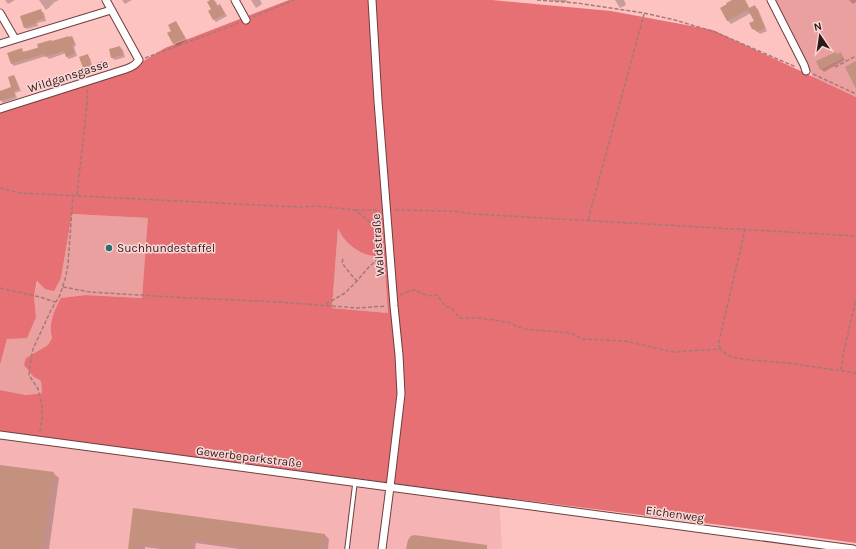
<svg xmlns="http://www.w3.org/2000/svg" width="856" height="549" viewBox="0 0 856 549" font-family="Karla,sans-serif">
<rect width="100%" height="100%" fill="#fdc3c1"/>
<path fill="#f5b4b3" d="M 0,432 L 499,497 L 502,549 L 0,549 Z"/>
<path fill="#eaa09f" d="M 775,0 L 856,0 L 856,97 L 813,77 L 802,54 Z
M 72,214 L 149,218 L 142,298 L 85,295 L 61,298 C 54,310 48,325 52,338 L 48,345 L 26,358 L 34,377 L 41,381 L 42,393 L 26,395 L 0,390 L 0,365 L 7,339 L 36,317 L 34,296 L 38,281 L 61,278 Z
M 338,227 L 365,254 L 384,257 L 388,313 L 332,308 Z"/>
<path fill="#e67073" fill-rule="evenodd" d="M 289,0 L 492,0 L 611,11 L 713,30 L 856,97 L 856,543 L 776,532 L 499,497 L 0,432 L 0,390 L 26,395 L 42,393 L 41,381 L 34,377 L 24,365 L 26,358 L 48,345 L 52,338 C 48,325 54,310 61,298 L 85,295 L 142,298 L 148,218 L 72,214 L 61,278 L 54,291 L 45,289 L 37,281 L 34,296 L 36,317 L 27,338 L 7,339 L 0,365 L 0,106 L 140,63 L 165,48 ZM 338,228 C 343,240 353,249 365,254 C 371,256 378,256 384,257 L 388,313 L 332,308 Z"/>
<path fill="#0003" d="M 5,0 L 15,0 L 8,4 Z
M 39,0 L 59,0 L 53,3 L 53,4 L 50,6 L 50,7 L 46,10 Z
M 122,0 L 132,0 L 125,4 Z
M 212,0 L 216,2 L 218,6 L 220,5 L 222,8 L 227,16 L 216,22 L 214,20 L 209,11 L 212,10 Z
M 251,0 L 260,0 L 262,4 L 256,8 Z
M 552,0 L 566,0 L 568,2 L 553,1 Z
M 615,0 L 624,0 L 626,5 L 620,8 Z
M 734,0 L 745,0 L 750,9 L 755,7 L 758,9 L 767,31 L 760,34 L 753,28 L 756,22 L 751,13 L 731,24 L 728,21 L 722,8 Z
M 849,0 L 856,0 L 856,2 L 853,4 Z
M 41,11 L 44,13 L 46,21 L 37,23 L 38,26 L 27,29 L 24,27 Z
M 178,25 L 187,40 L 177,46 L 174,43 L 173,32 Z
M 72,37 L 74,40 L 76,46 L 74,47 L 77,56 L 69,59 L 66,56 L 66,53 L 49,59 L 46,56 L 14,66 L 12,64 L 9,53 L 21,50 L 24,52 Z
M 120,47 L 123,50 L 125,57 L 115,60 L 112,58 L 110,50 Z
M 840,53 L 845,60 L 824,72 L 821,69 L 837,55 Z
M 87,55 L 90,58 L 93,68 L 86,70 L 84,67 Z
M 103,61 L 105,68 L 99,70 L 96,63 Z
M 83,69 L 86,78 L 81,79 L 78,70 Z
M 14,76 L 16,79 L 21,91 L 15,93 L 17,98 L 3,103 L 0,98 L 0,92 L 12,88 Z
M 0,466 L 53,473 L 59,478 L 49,549 L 0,549 Z
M 134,509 L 325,535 L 329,539 L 328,549 L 239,549 L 196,543 L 195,549 L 160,549 L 145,547 L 145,549 L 129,549 Z"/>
<path fill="#c4917f" d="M 210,0 L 214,0 L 217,6 L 220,4 L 225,14 L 213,20 L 208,11 L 211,9 L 207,2 Z
M 732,0 L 745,0 L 749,8 L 755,5 L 765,28 L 757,32 L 755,30 L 752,29 L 749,23 L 754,21 L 748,10 L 727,21 L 720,8 L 727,4 L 726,3 Z
M 41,9 L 44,18 L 36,21 L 36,23 L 24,28 L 20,16 Z
M 176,21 L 185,38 L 173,44 L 167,33 L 171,31 L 168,25 Z
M 69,36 L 69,37 L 72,36 L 75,44 L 72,45 L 75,54 L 66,57 L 64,51 L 45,57 L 44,54 L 11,64 L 7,53 L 22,48 L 23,52 L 38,48 L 37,44 L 51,40 L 52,41 Z
M 120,46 L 123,55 L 111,58 L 109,49 Z
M 836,52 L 837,54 L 841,52 L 843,58 L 820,70 L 816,61 Z
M 88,54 L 91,65 L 83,68 L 79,57 Z
M 856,61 L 856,89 L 845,67 Z
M 14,75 L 19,89 L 14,91 L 15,96 L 0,101 L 0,91 L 11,87 L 8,77 Z
M 0,465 L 54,472 L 43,549 L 0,549 Z
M 133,508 L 325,534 L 323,549 L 258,549 L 192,540 L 191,549 L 184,549 L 141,543 L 140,549 L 128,549 Z
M 414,535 L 487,545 L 487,549 L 406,549 L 408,540 L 411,536 Z"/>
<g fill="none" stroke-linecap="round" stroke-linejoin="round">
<defs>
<path id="service" d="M 347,549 L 355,483"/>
<path id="minor" d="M 235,0 L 246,20
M 372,0 L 378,101 L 394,306 L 399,355 L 401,394 L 390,487 L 382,549
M 771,0 L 804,65 L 806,71
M 0,13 L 15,39
M 0,44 L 111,10
M 0,109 L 126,69 C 132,67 136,65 139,60 L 106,0
M 0,435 L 853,549"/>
</defs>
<use href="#service" stroke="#6e3e3f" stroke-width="5.5"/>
<use href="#minor" stroke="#6e3e3f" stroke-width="9"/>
<path stroke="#a47a78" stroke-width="1.5" stroke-dasharray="4 2" stroke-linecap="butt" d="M 537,0 L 577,3 L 644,13 L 675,20 L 715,32 L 796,67
M 253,17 L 294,0
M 145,58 L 239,23
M 835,67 L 856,56
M 813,74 L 856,94
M 0,188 L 20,193 L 297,207 L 317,206 L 355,210 L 380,230
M 77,195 C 79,171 83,147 85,122 C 86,110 88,100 87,88
M 355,210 L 379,210
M 395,210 L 450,211 L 474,214 L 856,236
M 588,220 L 644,14
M 343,259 L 342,263 L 353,277 L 357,281
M 63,287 L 90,292 L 187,298 L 279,302 L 357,308 L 386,306
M 0,288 L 40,297 L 55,302
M 400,295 L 407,292 L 414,290 L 428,296 L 433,295 L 437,295 L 445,306 L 451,308 L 460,318 L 479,318 L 507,322 L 524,329 L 571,333 L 582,339 L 625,341 L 673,352 L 720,349 L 727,355 L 736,358 L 750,360 L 788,363 L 856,373
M 326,304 L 345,293 L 357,281 L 367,269 L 383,254
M 720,349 L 719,341 L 745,230
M 841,370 L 844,350 L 856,299
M 40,432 L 42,417 L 42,406 L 38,389 L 29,375 L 31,359 L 33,349 L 51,310 L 60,295 L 66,276 L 68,264 L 73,196"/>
<use href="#service" stroke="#fff" stroke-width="3.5"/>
<use href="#minor" stroke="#fff" stroke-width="7"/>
</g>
<circle fill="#257074" stroke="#fbd7d6" stroke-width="1.5" cx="109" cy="248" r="4"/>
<g text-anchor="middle" stroke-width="3" stroke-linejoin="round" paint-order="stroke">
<g font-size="12" fill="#2f1a1a" stroke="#fbd7d6">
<text transform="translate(68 76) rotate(-18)" y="4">Wildgansgasse</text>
<text transform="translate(378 245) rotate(-94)" y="4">Waldstraße</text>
<text transform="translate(249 457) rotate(7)" y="4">Gewerbeparkstraße</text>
<text transform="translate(675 514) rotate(8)" y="4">Eichenweg</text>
</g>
<g font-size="12" fill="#2f1a1a" stroke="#fbd7d6" text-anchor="start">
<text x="117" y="252">Suchhundestaffel</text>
</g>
</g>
<g transform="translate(820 36) rotate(347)" stroke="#fbd7d6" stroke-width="3" paint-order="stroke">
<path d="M0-3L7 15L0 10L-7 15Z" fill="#2f1a1a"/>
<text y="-6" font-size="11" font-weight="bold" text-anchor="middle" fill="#2f1a1a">N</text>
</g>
</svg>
